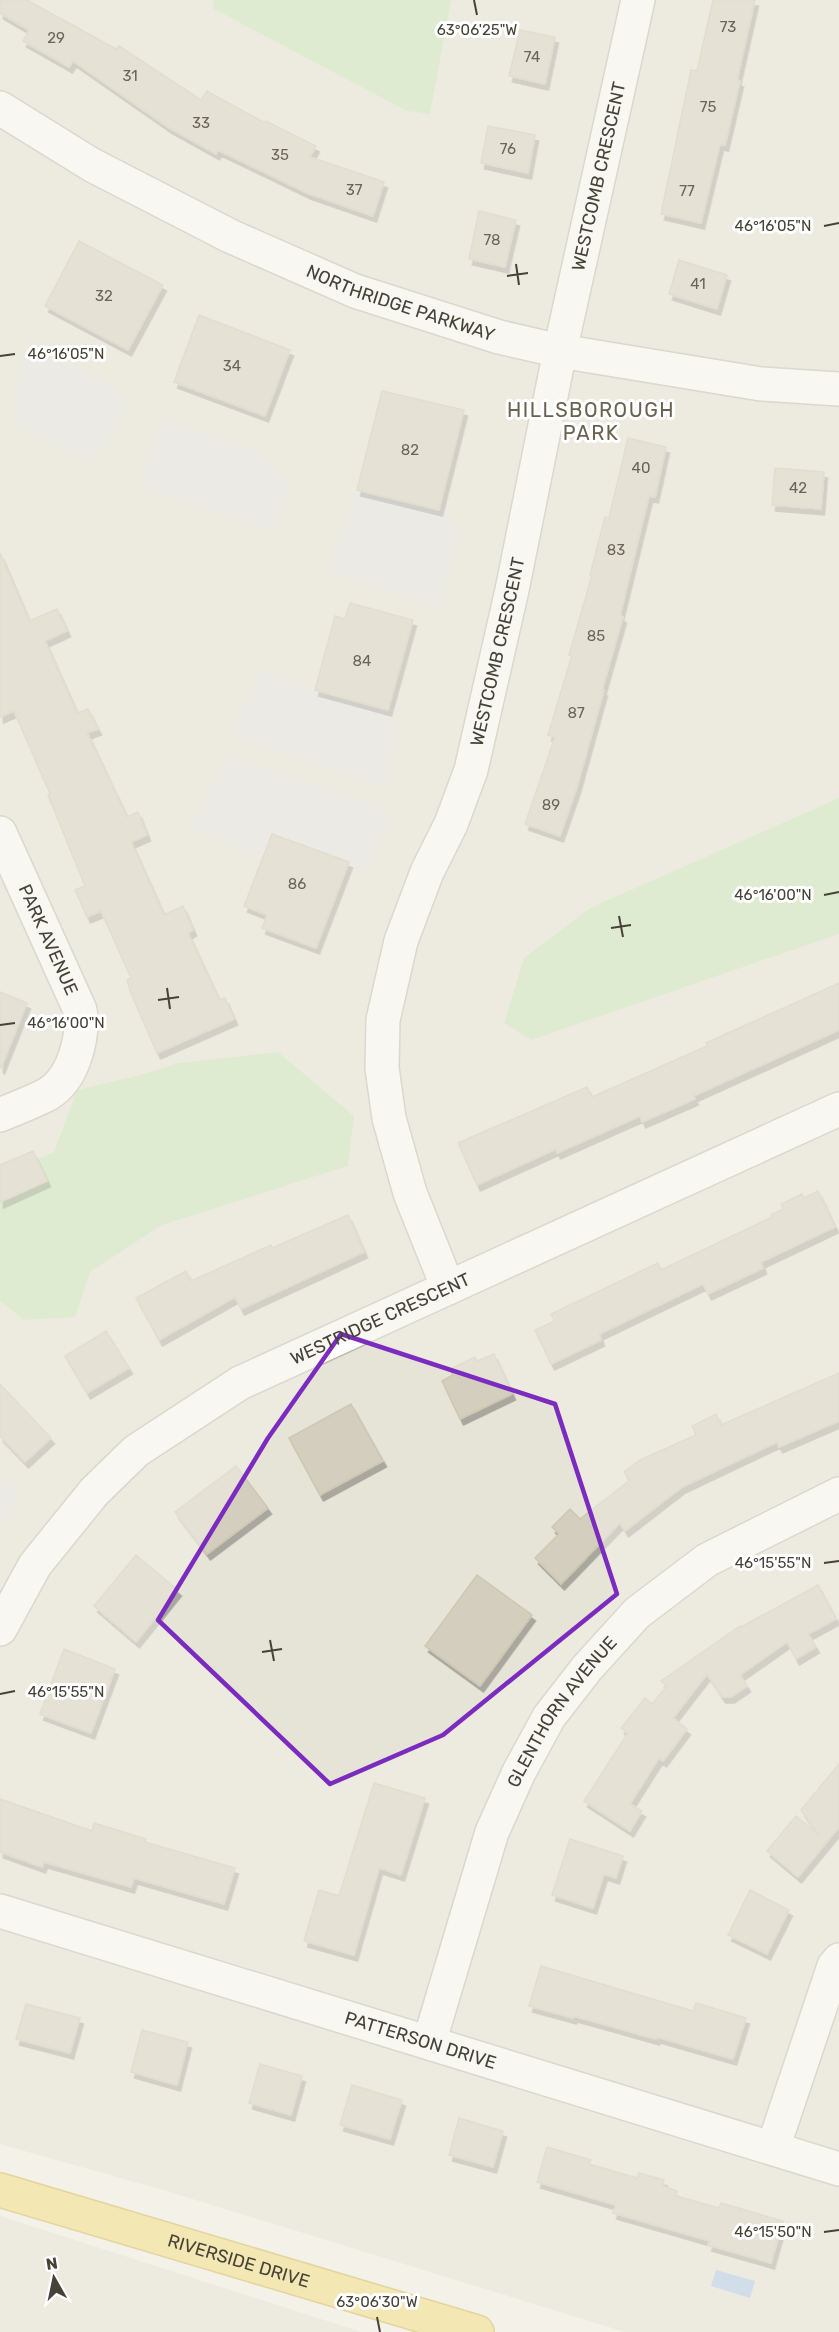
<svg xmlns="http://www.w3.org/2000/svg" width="839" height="2332" viewBox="0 0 839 2332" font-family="Rubik,sans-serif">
<defs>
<filter id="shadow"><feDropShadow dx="3.5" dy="6" stdDeviation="0" flood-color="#0004"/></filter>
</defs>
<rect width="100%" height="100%" fill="#f3f1e8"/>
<path fill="#e6e4d7" d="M 0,0 L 839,0 L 839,2332 L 625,2332 L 170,2192 L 0,2144 Z
M 0,2216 L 361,2332 L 0,2332 Z"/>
<path fill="#c8e4b4" d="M 213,0 L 451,0 L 430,114 L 407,111 L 214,9 Z
M 839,798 L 839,934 L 531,1040 L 504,1023 L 524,958 L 590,908 Z
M 278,1052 L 354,1116 L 348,1166 L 162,1225 L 90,1272 L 75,1317 L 24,1320 L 0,1301 L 0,1176 L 54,1152 L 77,1090 L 140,1075 L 179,1063 Z"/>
<path fill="#e4e3e0" d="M 35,342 L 129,398 L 114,430 L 93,461 L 15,425 L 17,378 Z
M 162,418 L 267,457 L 291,488 L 270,530 L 139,485 Z
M 357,490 L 439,510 L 459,532 L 440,608 L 325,572 Z
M 259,669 L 315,690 L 388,710 L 396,730 L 385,788 L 231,736 Z
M 225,757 L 393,812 L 363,873 L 349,862 L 272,834 L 263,857 L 190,828 Z
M 0,1479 L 21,1492 L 0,1528 Z"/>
<path fill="#a9c7eb" d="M 716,2270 L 755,2281 L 750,2298 L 711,2286 Z"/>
<path fill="#d4cebf" stroke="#cec7b2" stroke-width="1.5" filter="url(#shadow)" d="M 0,0 L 27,0 L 116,49 L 119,46 L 201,100 L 207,91 L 265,123 L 266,121 L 316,146 L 310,157 L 384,182 L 373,216 L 307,193 L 218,150 L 216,154 L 168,127 L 73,61 L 69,67 L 23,41 L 29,30 L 0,13 Z
M 713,0 L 755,0 L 737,80 L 740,81 L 725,145 L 720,144 L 701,223 L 661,214 L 691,70 L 697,71 Z
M 520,30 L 555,37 L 545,84 L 509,76 Z
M 488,126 L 535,135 L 528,173 L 481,163 Z
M 479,211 L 516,220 L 505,267 L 469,259 Z
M 79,241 L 163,285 L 128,350 L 45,306 Z
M 679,260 L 727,275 L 717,309 L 669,294 Z
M 199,315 L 290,350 L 265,416 L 174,382 Z
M 382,391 L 464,410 L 439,510 L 357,490 Z
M 628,438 L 666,447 L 655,497 L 649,496 L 620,615 L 623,617 L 602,690 L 604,690 L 577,787 L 560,836 L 525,824 L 555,737 L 548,735 L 572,655 L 569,655 L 592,575 L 590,575 L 605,517 L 609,518 Z
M 775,468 L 824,472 L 821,509 L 772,505 Z
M 0,553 L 29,621 L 57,609 L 67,631 L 45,641 L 77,713 L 88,709 L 98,729 L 87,733 L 127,817 L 138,812 L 147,835 L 131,842 L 164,915 L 183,906 L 193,930 L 188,933 L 219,1000 L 225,998 L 234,1019 L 157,1053 L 130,991 L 127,980 L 131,978 L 101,911 L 87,917 L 75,890 L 85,886 L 48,795 L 50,794 L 14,711 L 0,717 Z
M 350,603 L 413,620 L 388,710 L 315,690 L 335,616 L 345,619 Z
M 272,834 L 349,862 L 316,948 L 262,928 L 267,915 L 244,906 Z
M 839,983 L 839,1030 L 693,1096 L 695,1099 L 642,1122 L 640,1116 L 557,1153 L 556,1149 L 477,1185 L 458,1143 L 587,1087 L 592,1097 L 707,1046 L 706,1043 Z
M 0,992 L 27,1003 L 1,1068 L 0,1067 Z
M 33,1151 L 47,1181 L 0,1202 L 0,1165 Z
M 818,1191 L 835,1227 L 761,1262 L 763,1268 L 708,1294 L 703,1284 L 599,1334 L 601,1340 L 551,1364 L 535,1330 L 555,1321 L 551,1314 L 658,1263 L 661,1270 L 772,1217 L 771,1215 L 783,1209 L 781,1204 L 802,1194 L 804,1198 Z
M 348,1215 L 364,1252 L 241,1309 L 235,1297 L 159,1340 L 136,1298 L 186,1271 L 191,1281 L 271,1245 L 272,1248 Z
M 106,1331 L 129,1368 L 87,1393 L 65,1356 Z
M 494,1354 L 512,1394 L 460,1419 L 442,1381 L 453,1375 L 450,1369 L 475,1357 L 477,1361 Z
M 839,1373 L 839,1421 L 779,1447 L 777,1442 L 682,1487 L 625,1531 L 620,1523 L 561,1584 L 535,1558 L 559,1534 L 552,1527 L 570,1509 L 580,1519 L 630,1480 L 624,1472 L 640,1460 L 696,1435 L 692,1426 L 716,1414 L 721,1425 Z
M 0,1384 L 51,1438 L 25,1462 L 0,1436 Z
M 351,1404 L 383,1461 L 320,1495 L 289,1438 Z
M 236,1466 L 268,1508 L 207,1554 L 175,1512 Z
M 136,1555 L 178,1590 L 136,1642 L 94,1606 Z
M 477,1575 L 532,1615 L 480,1686 L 425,1646 Z
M 818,1585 L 836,1619 L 808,1634 L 816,1647 L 796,1659 L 787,1642 L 740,1675 L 747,1686 L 731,1697 L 722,1697 L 707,1674 L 673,1718 L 687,1729 L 663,1761 L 659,1758 L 630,1804 L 642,1811 L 630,1831 L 584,1801 L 628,1733 L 621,1728 L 645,1698 L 652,1704 L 667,1686 L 661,1681 L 740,1626 L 741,1627 Z
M 64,1649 L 115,1669 L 91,1733 L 40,1714 Z
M 839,1764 L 839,1827 L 798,1877 L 767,1851 L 796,1816 L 819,1835 L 801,1810 Z
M 374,1783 L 425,1798 L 401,1875 L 379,1868 L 354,1955 L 304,1941 L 319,1890 L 339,1896 Z
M 0,1799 L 92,1831 L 94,1823 L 146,1839 L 145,1842 L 235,1868 L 224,1904 L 134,1878 L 131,1887 L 44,1862 L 42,1867 L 0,1852 Z
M 570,1839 L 623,1856 L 616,1878 L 604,1874 L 593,1908 L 552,1895 Z
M 750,1890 L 789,1910 L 767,1954 L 728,1935 Z
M 541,1966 L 693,2011 L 696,2003 L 746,2018 L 733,2059 L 657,2037 L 656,2039 L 574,2016 L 573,2018 L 529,2006 Z
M 26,2004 L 80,2018 L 70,2053 L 16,2039 Z
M 142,2030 L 188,2042 L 177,2085 L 131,2072 Z
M 260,2064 L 302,2076 L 291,2115 L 249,2103 Z
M 352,2085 L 402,2100 L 390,2139 L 340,2125 Z
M 459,2118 L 503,2131 L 493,2167 L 449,2155 Z
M 547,2147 L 591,2160 L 589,2164 L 637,2178 L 639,2173 L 664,2180 L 663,2186 L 677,2191 L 676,2196 L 719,2208 L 721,2203 L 783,2221 L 771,2263 L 708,2245 L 710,2241 L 613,2213 L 616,2205 L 537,2182 Z"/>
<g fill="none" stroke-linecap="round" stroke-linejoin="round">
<defs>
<g id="minor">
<path id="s1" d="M 0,108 L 92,165 L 230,236 L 355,291 L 499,337 L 560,351 L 761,384 L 839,389"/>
<path id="s2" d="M 0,833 L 80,1010 C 84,1037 74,1078 48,1094 C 33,1102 16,1108 0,1115"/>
<path id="s3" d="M 448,1288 L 410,1193 L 389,1118 L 382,1068 L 383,1020 L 401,941 L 427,872 L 451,824 L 471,770 L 512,590 L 560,351 L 638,0"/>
<path id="s4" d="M 0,1629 L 35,1565 L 94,1492 L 136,1451 L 240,1383 L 839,1109"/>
<path id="s5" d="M 0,1911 L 839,2169"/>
<path id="s6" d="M 429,2043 L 492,1832 L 519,1772 L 549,1717 L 587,1668 L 637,1613 L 707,1560 L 839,1494"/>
<path d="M 773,2148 L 834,1966 L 839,1960"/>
</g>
<g id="highway">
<path id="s7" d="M 0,2190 L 477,2332"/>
</g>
</defs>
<use href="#minor" stroke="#bebaac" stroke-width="36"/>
<use href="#highway" stroke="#d2b244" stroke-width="36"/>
<use href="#minor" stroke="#fff" stroke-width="33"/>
<use href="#highway" stroke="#f3db73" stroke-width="33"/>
</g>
<path d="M0 0H839V2332H0ZM 341,1334 L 555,1404 L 617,1594 L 443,1735 L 330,1784 L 158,1620 L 268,1438 Z" fill="#f3f1e8" fill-opacity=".55" fill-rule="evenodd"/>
<path fill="none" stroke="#7b2cbf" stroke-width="4.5" stroke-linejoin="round" d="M 341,1334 L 555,1404 L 617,1594 L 443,1735 L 330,1784 L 158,1620 L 268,1438 Z"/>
<path fill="none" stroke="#464237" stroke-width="2" d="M 474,0 L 477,15M 824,226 L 839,223M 516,264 L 519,285M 507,276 L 528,273M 0,356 L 15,354M 824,895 L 839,892M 619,916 L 623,937M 611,928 L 631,925M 167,988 L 170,1009M 158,1000 L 179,997M 0,1025 L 15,1023M 824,1563 L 839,1561M 270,1640 L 274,1661M 262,1652 L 282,1649M 0,1694 L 15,1691M 824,2232 L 839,2230M 377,2317 L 380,2332"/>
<g text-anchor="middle" stroke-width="6" stroke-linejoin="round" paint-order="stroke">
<g font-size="15" fill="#6a6559">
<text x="728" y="32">73</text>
<text x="56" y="43">29</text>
<text x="532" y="62">74</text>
<text x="130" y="81">31</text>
<text x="708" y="112">75</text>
<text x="201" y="128">33</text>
<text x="508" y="154">76</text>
<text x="280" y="160">35</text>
<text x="354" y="195">37</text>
<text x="687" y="196">77</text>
<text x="492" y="245">78</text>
<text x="698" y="289">41</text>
<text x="104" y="301">32</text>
<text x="232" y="371">34</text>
<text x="410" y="455">82</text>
<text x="641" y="473">40</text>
<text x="798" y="493">42</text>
<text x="616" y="555">83</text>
<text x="596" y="641">85</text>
<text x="362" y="666">84</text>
<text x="576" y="718">87</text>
<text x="551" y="810">89</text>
<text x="297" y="889">86</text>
</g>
<g font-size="18" fill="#464237" stroke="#fff">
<text dy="6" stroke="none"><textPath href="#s3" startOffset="1152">WESTCOMB CRESCENT</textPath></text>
<text dy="6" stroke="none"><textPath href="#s1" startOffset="447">NORTHRIDGE PARKWAY</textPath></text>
<text dy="6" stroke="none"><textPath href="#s3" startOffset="666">WESTCOMB CRESCENT</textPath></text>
<text dy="6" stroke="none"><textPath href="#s2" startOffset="117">PARK AVENUE</textPath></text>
<text dy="6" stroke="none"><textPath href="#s4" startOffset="504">WESTRIDGE CRESCENT</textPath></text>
<text dy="6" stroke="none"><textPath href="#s6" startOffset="360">GLENTHORN AVENUE</textPath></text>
<text dy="6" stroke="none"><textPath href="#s5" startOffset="440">PATTERSON DRIVE</textPath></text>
<text dy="6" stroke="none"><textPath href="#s7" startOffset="249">RIVERSIDE DRIVE</textPath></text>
</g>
<g font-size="20" letter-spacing="1.5" fill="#68624f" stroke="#fff">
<text x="591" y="417">HILLSBOROUGH<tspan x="591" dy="23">PARK</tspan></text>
</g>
</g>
<g font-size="15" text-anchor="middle" fill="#464237" stroke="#fff" stroke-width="6" stroke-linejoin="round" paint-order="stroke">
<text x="477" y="35">63°06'25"W</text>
<text x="773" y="231">46°16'05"N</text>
<text x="66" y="359">46°16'05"N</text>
<text x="773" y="900">46°16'00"N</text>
<text x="66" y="1028">46°16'00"N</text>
<text x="773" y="1568">46°15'55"N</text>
<text x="66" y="1697">46°15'55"N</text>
<text x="773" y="2237">46°15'50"N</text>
<text x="377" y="2307">63°06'30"W</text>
</g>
<g transform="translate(54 2278) rotate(351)" stroke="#ffffff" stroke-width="4.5" paint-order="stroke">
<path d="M0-4.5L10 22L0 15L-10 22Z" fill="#464237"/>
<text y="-9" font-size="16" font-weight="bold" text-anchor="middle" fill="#464237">N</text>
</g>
</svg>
